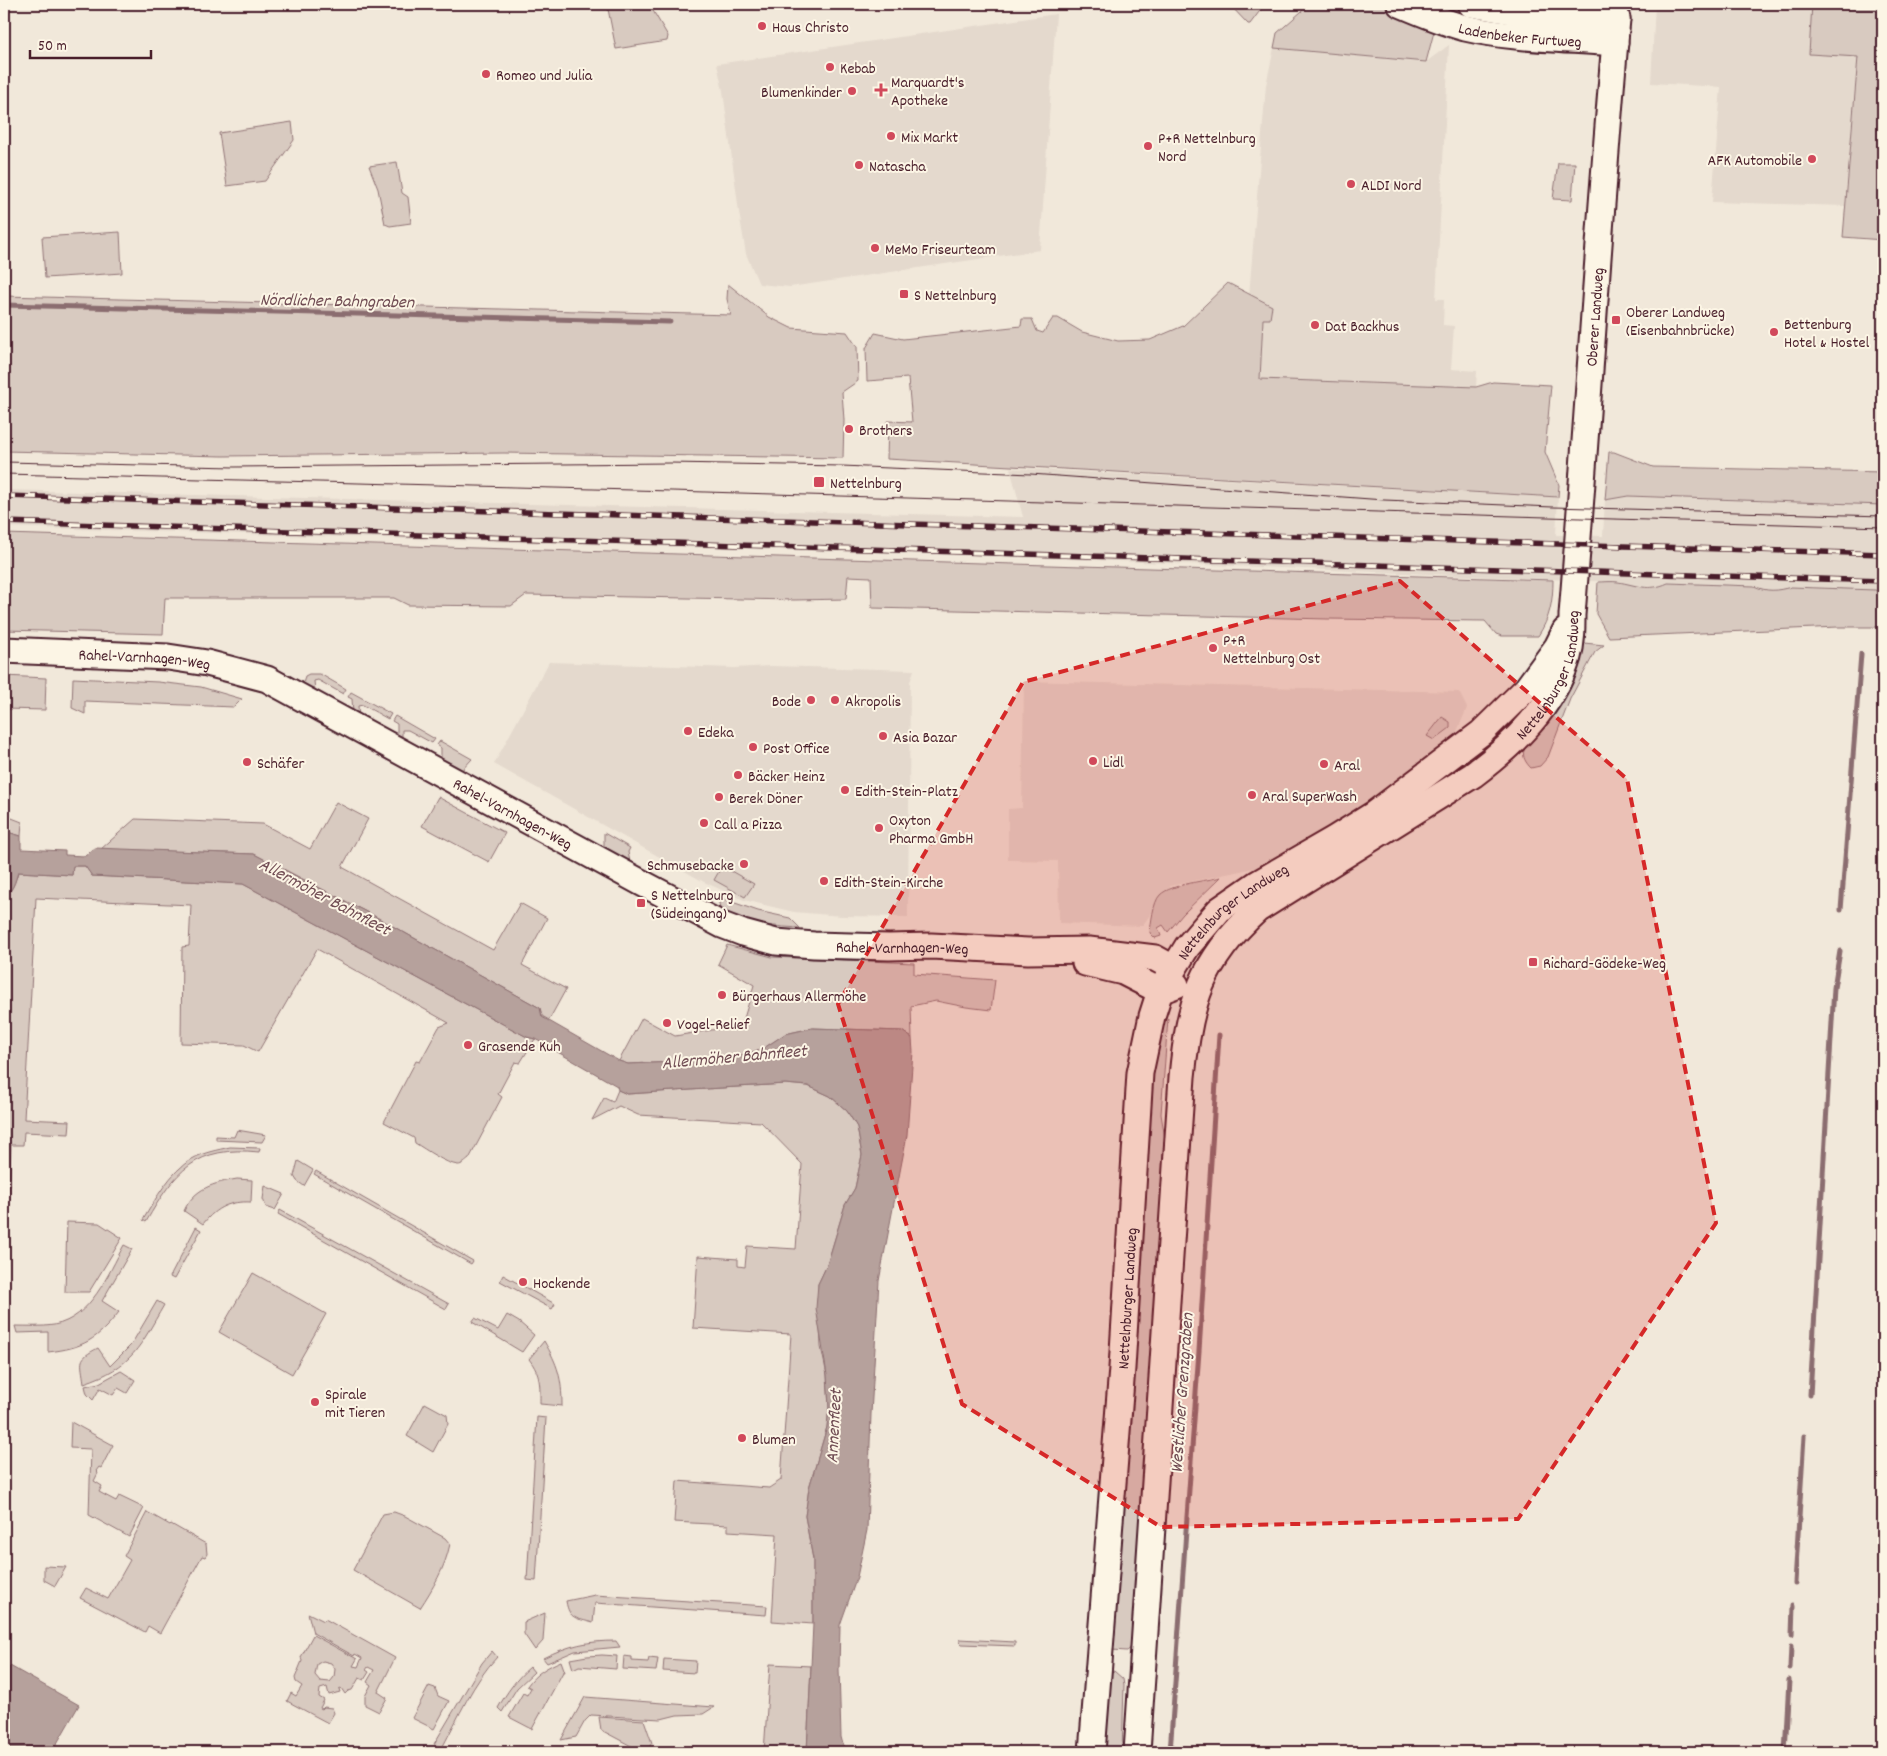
<svg xmlns="http://www.w3.org/2000/svg" width="1887" height="1756" viewBox="0 0 1887 1756" font-family="Dekko,sans-serif">
<rect width="100%" height="100%" fill="#f1e8da"/>
<filter id="ink" filterUnits="userSpaceOnUse"><feTurbulence type="fractalNoise" baseFrequency=".02" numOctaves="2"/><feDisplacementMap in="SourceGraphic" scale="10" xChannelSelector="R" yChannelSelector="G"/><feConvolveMatrix kernelMatrix="1 2 1 2 8 2 1 2 1" color-interpolation-filters="sRGB"/></filter>
<g filter="url(#ink)">
<path fill="#e4d9cd" d="M 1655,4 L 1812,4 L 1809,54 L 1858,56 L 1845,206 L 1712,202 L 1721,87 L 1651,83 Z
M 1056,14 L 1040,250 L 790,287 L 759,284 L 746,254 L 739,212 L 723,91 L 717,64 Z
M 1449,45 L 1436,299 L 1444,299 L 1443,325 L 1454,326 L 1451,369 L 1477,371 L 1476,387 L 1260,379 L 1263,319 L 1249,296 L 1266,85 L 1274,48 L 1426,62 Z
M 1010,468 L 1558,497 L 1556,535 L 1603,536 L 1605,500 L 1628,496 L 1883,505 L 1883,593 L 1875,590 L 1791,587 L 1779,591 L 1764,591 L 1754,586 L 1668,583 L 1658,587 L 1632,586 L 1618,582 L 1020,557 L 4,527 L 4,490 L 1023,517 Z
M 549,662 L 734,668 L 771,666 L 914,670 L 910,682 L 908,917 L 842,916 L 794,912 L 744,900 L 704,882 L 494,764 Z
M 1024,681 L 1459,692 L 1467,708 L 1453,741 L 1346,824 L 1273,864 L 1171,886 L 1142,926 L 1059,923 L 1058,861 L 1008,860 L 1008,809 L 1022,808 Z"/>
<path fill="#d8cac0" stroke="#917476" fill-rule="evenodd" d="M 607,4 L 649,4 L 668,36 L 667,41 L 616,49 Z
M 1229,4 L 1265,4 L 1250,24 L 1248,24 Z
M 1310,4 L 1383,4 L 1435,28 L 1426,62 L 1274,48 L 1277,33 Z
M 1812,4 L 1883,4 L 1883,240 L 1843,237 L 1858,57 L 1809,54 Z
M 292,122 L 294,140 L 265,181 L 227,186 L 219,133 Z
M 397,162 L 402,193 L 408,197 L 411,223 L 390,226 L 385,224 L 378,189 L 369,166 Z
M 1558,163 L 1575,163 L 1572,200 L 1553,199 Z
M 120,232 L 122,273 L 45,278 L 42,237 Z
M 1228,283 L 1272,306 L 1270,319 L 1263,319 L 1260,379 L 1476,387 L 1493,382 L 1551,385 L 1545,452 L 1559,485 L 1558,497 L 887,459 L 888,421 L 912,422 L 908,378 L 867,381 L 866,348 L 875,333 L 903,339 L 1021,326 L 1022,319 L 1032,319 L 1037,331 L 1043,333 L 1053,318 L 1058,318 L 1082,332 L 1118,341 L 1150,340 L 1183,326 Z
M 728,284 L 769,317 L 791,328 L 847,332 L 857,347 L 858,381 L 842,392 L 844,420 L 843,458 L 504,453 L 223,456 L 4,451 L 4,296 L 731,315 L 727,299 Z
M 1609,452 L 1614,452 L 1653,467 L 1883,472 L 1883,505 L 1628,496 L 1605,500 Z
M 4,534 L 1553,580 C 1553,601 1550,618 1538,636 L 1502,636 L 1496,634 L 1485,621 L 1328,619 L 872,608 L 871,577 L 848,576 L 846,599 L 794,600 L 526,595 L 511,606 L 408,605 L 394,598 L 165,598 L 163,634 L 4,630 Z
M 1598,582 C 1604,582 1612,581 1618,582 C 1637,585 1648,592 1668,583 L 1754,586 C 1767,592 1777,591 1791,587 L 1875,590 L 1883,593 L 1883,627 L 1838,627 L 1609,637 L 1596,614 Z
M 1584,643 L 1604,645 L 1595,652 L 1570,699 L 1548,757 L 1540,766 L 1531,768 C 1526,763 1522,757 1524,750 C 1526,743 1534,739 1539,733 C 1558,711 1569,679 1582,653 Z
M 309,674 L 320,674 L 346,689 L 343,694 L 318,680 L 314,681 L 315,691 L 302,688 L 305,676 Z
M 4,676 L 46,678 L 45,710 L 4,709 Z
M 73,678 L 158,682 L 201,687 L 242,699 L 234,707 L 85,701 L 85,714 L 72,708 Z
M 351,692 L 391,714 L 388,719 L 363,705 L 358,706 L 359,717 L 353,713 L 352,699 L 348,697 Z
M 395,716 L 435,739 L 432,743 L 408,730 L 402,730 L 402,740 L 397,737 L 397,724 L 392,721 Z
M 1442,717 L 1450,722 L 1450,728 L 1434,740 L 1427,736 Z
M 440,741 L 472,759 L 461,771 L 441,764 L 441,748 L 437,745 Z
M 438,797 L 505,833 L 489,862 L 422,826 Z
M 336,802 L 368,819 L 342,867 L 493,950 L 520,903 L 547,918 L 522,965 L 566,989 L 549,1020 L 542,1016 L 540,1008 L 378,918 L 254,854 L 101,849 L 135,819 L 263,824 L 310,849 Z
M 4,815 L 22,822 L 21,836 L 4,831 Z
M 604,833 L 630,848 L 628,852 L 631,867 L 604,852 Z
M 72,866 L 85,866 L 92,876 L 243,884 L 527,1037 L 535,1039 L 520,1063 L 515,1062 L 498,1094 L 502,1097 L 469,1159 C 466,1161 463,1165 458,1165 C 446,1164 425,1149 415,1143 L 414,1138 L 384,1122 L 416,1061 L 420,1062 L 439,1027 L 449,1023 L 317,949 L 258,1052 L 244,1045 L 181,1043 L 182,947 L 189,946 L 191,905 L 36,898 L 24,1119 L 70,1121 L 69,1134 L 24,1132 L 23,1145 L 11,1145 L 4,1338 L 4,896 C 13,891 15,882 18,872 L 72,875 Z
M 722,866 L 754,884 L 745,897 L 714,880 Z
M 1221,877 L 1183,914 L 1168,932 L 1163,925 L 1158,928 L 1161,936 L 1155,938 L 1150,933 C 1151,924 1153,902 1160,895 C 1171,884 1206,881 1221,877 Z
M 718,897 L 758,911 L 790,918 L 800,928 C 770,926 746,925 720,909 Z
M 727,945 L 772,957 L 914,963 L 914,974 L 995,980 L 991,1010 L 966,1007 L 936,1001 L 911,1006 L 912,1038 L 902,1031 L 812,1028 L 785,1034 L 764,1048 L 747,1054 L 699,1061 L 628,1064 L 619,1061 L 642,1018 L 675,1036 L 742,1025 L 754,985 L 718,964 Z
M 1168,1018 L 1161,1114 L 1168,1158 L 1133,1646 L 1127,1651 L 1112,1650 L 1149,1078 L 1157,1032 Z
M 785,1084 L 808,1086 L 830,1096 L 847,1111 L 857,1127 L 862,1155 L 855,1188 L 845,1205 L 827,1265 L 818,1284 L 821,1347 L 827,1375 L 829,1407 L 827,1427 L 809,1488 L 805,1516 L 813,1559 L 813,1624 L 772,1621 L 777,1534 L 728,1531 L 728,1525 L 674,1522 L 677,1481 L 769,1488 L 781,1480 L 791,1334 L 693,1328 L 698,1256 L 738,1259 L 738,1266 L 745,1267 L 747,1246 L 796,1249 L 802,1164 L 761,1122 L 638,1115 L 619,1106 L 592,1120 L 604,1098 L 613,1102 L 618,1090 L 627,1094 Z
M 237,1130 L 266,1135 L 262,1142 L 216,1140 L 216,1136 L 234,1137 Z
M 230,1147 L 260,1148 L 259,1152 C 196,1145 175,1171 146,1222 L 143,1220 C 156,1198 170,1172 192,1159 C 204,1152 218,1150 230,1147 Z
M 298,1161 L 313,1170 L 304,1186 L 297,1181 L 294,1176 Z
M 316,1171 L 473,1261 L 471,1264 L 314,1174 Z
M 237,1179 L 252,1180 L 251,1202 C 230,1201 216,1207 203,1224 L 184,1211 C 194,1188 214,1183 237,1179 Z
M 265,1186 L 284,1194 L 275,1210 L 266,1207 L 263,1199 Z
M 280,1210 L 449,1304 L 446,1309 L 278,1214 Z
M 67,1222 L 99,1223 L 122,1238 L 89,1292 L 65,1292 Z
M 196,1227 L 201,1230 L 174,1279 L 170,1277 Z
M 124,1245 L 132,1249 L 102,1301 L 119,1312 C 97,1340 83,1348 48,1352 L 48,1332 L 17,1333 L 15,1326 C 28,1326 42,1327 54,1325 C 91,1318 108,1274 124,1245 Z
M 253,1273 L 326,1314 L 292,1374 L 219,1332 Z
M 503,1275 L 555,1304 L 552,1309 L 500,1281 Z
M 157,1301 L 164,1305 C 140,1346 133,1367 84,1383 C 81,1360 77,1359 98,1348 L 110,1366 L 131,1345 Z
M 507,1315 L 519,1322 L 534,1335 L 522,1352 L 472,1322 L 475,1318 L 498,1330 Z
M 544,1341 C 558,1365 562,1378 562,1406 L 540,1404 C 540,1385 541,1375 529,1359 Z
M 121,1371 L 135,1380 L 127,1393 L 118,1388 L 113,1395 L 100,1388 L 93,1400 L 87,1394 L 85,1386 L 99,1383 Z
M 425,1403 L 447,1415 L 448,1424 L 433,1452 L 407,1436 Z
M 537,1417 L 546,1418 L 536,1581 L 527,1580 Z
M 71,1422 L 113,1445 L 101,1468 L 99,1467 L 96,1471 L 98,1473 L 94,1481 L 102,1486 L 99,1492 L 116,1501 L 119,1496 L 144,1508 L 129,1537 L 89,1515 L 91,1449 L 70,1448 Z
M 147,1512 L 170,1525 L 171,1524 L 206,1544 L 207,1554 L 205,1557 L 202,1556 L 160,1633 L 148,1626 L 145,1632 L 80,1598 L 86,1588 L 108,1599 L 130,1560 L 124,1556 Z
M 394,1512 L 405,1516 L 445,1538 L 450,1544 C 445,1568 433,1588 420,1608 L 353,1570 L 383,1514 Z
M 44,1566 L 66,1567 L 55,1586 L 44,1580 Z
M 595,1595 L 767,1606 L 766,1615 L 595,1603 L 593,1623 C 577,1618 569,1620 566,1601 Z
M 308,1613 L 324,1621 L 325,1619 L 395,1658 L 378,1692 L 387,1698 L 379,1712 L 365,1705 L 365,1696 L 371,1685 L 367,1682 L 374,1670 L 368,1667 L 366,1670 L 369,1672 L 364,1680 L 359,1678 L 352,1690 L 348,1691 L 345,1694 L 341,1688 L 339,1689 L 340,1692 L 329,1695 L 327,1687 L 320,1689 L 319,1697 L 324,1700 L 320,1708 L 322,1709 L 324,1707 L 332,1708 L 334,1713 L 328,1723 L 287,1701 L 291,1693 L 296,1696 L 302,1686 L 296,1682 L 295,1678 L 302,1661 L 301,1657 L 313,1635 L 357,1659 L 353,1666 L 358,1667 L 362,1658 L 355,1654 L 354,1656 L 313,1633 ZM 323,1661 L 331,1663 L 335,1669 L 334,1677 L 330,1682 L 320,1681 L 315,1675 L 317,1664 Z
M 545,1613 L 543,1641 L 535,1650 L 524,1634 L 524,1622 Z
M 960,1639 L 1015,1642 L 1015,1646 L 962,1644 L 960,1642 Z
M 616,1641 L 620,1647 L 575,1651 L 547,1663 L 543,1658 C 569,1645 588,1641 616,1641 Z
M 492,1651 L 497,1657 C 473,1682 458,1718 442,1748 L 434,1744 L 482,1663 Z
M 602,1655 L 617,1656 L 616,1669 L 579,1666 L 573,1669 L 570,1659 L 587,1656 Z
M 624,1656 L 632,1657 L 632,1661 L 648,1662 L 649,1658 L 658,1659 L 656,1671 L 623,1669 Z
M 664,1659 L 696,1661 L 695,1673 L 663,1671 Z
M 561,1661 L 565,1672 L 563,1672 L 532,1729 L 509,1717 L 523,1693 L 527,1695 L 531,1688 L 527,1686 C 536,1673 547,1667 561,1661 Z
M 770,1664 L 811,1666 L 807,1752 L 764,1752 Z
M 530,1667 L 534,1672 L 517,1688 L 502,1712 L 498,1708 C 507,1692 516,1679 530,1667 Z
M 1114,1671 L 1123,1679 L 1124,1686 L 1122,1752 L 1099,1752 L 1109,1673 Z
M 429,1686 L 435,1688 L 438,1696 L 449,1701 L 434,1729 L 412,1718 Z
M 585,1697 L 714,1707 L 703,1714 L 677,1715 L 661,1719 L 591,1715 L 585,1721 L 576,1737 L 561,1740 Z
M 599,1717 L 644,1720 L 652,1743 L 649,1747 L 645,1750 L 635,1748 L 601,1730 Z"/>
<path fill="#b6a19c" stroke="#8b6d6f" d="M 4,831 L 21,836 L 21,849 L 65,851 L 65,855 L 85,856 L 95,848 L 254,854 L 378,918 L 540,1008 L 542,1017 L 619,1061 L 628,1064 L 699,1061 L 747,1054 L 764,1048 L 785,1034 L 812,1028 L 902,1031 L 912,1038 L 913,1052 L 907,1135 L 879,1281 L 871,1414 L 867,1530 L 857,1577 L 840,1625 L 839,1669 L 841,1737 L 845,1752 L 807,1752 L 813,1624 L 813,1559 L 805,1516 L 809,1488 L 827,1427 L 829,1407 L 827,1375 L 816,1308 L 818,1284 L 827,1265 L 845,1205 L 855,1188 L 862,1155 L 857,1127 L 847,1111 L 830,1096 L 808,1086 L 785,1084 L 627,1094 L 618,1090 L 617,1086 L 535,1039 L 527,1037 L 243,884 L 92,876 L 85,866 L 73,866 L 72,875 L 18,872 C 15,882 13,891 4,896 Z
M 10,1666 L 79,1705 L 52,1752 L 4,1752 L 4,1671 L 6,1671 Z"/>
<g fill="none" stroke-linecap="round" stroke-linejoin="round">
<path stroke="#8b6d6f" stroke-width="5" d="M 4,305 L 670,322
M 1841,910 L 1861,654
M 1810,1395 L 1834,988 L 1840,951
M 1795,1583 L 1804,1436
M 1792,1635 L 1793,1606
M 1790,1668 L 1791,1647
M 1170,1752 L 1199,1351 L 1219,1035
M 1785,1752 L 1789,1680"/>
<defs>
<g id="secondary">
<path id="s1" d="M 1400,4 C 1421,13 1443,22 1465,28 C 1512,39 1566,39 1615,43"/>
<path d="M 1471,4 L 1522,13 L 1617,19"/>
<path id="s2" d="M 4,650 L 168,657 L 207,663 L 267,679 L 642,883 L 722,925 L 743,933 L 776,942 L 814,945 L 889,947 L 931,946 L 1028,951 L 1089,950 L 1155,958 L 1173,968"/>
<path d="M 1085,963 L 1123,972 L 1160,991 L 1176,985"/>
<path id="s3" d="M 1092,1752 L 1122,1368 L 1140,1073 L 1152,1016 L 1160,991 L 1187,947 L 1219,910 L 1258,883 L 1334,839 L 1374,814 L 1481,733 L 1527,688 L 1557,647 L 1565,631"/>
<path id="s4" d="M 1137,1752 L 1182,1077 C 1189,1003 1201,961 1257,910 L 1473,775 C 1514,744 1553,707 1568,657 C 1572,643 1572,629 1572,615 C 1588,416 1599,218 1617,19 L 1613,4"/>
</g>
</defs>
<use href="#secondary" stroke="#4a1f2b" stroke-width="29"/>
<use href="#secondary" stroke="#fcf5e5" stroke-width="25"/>
<path stroke="#4a1f2b" stroke-width="1" d="M 4,462 L 234,467 L 670,463 L 842,466 L 1031,474 L 1384,500 L 1553,507 L 1883,516
M 4,474 L 672,491 L 1883,527"/>
<defs>
<path id="rail" d="M 4,496 L 1883,554
M 4,522 L 1883,581"/>
</defs>
<use href="#rail" stroke="#4a1f2b" stroke-width="5.5"/>
<use href="#rail" stroke="#fcf5e5" stroke-width="4" stroke-dasharray="11" stroke-linecap="butt"/>
</g>
</g>
<path fill="#d62828" fill-opacity="0.2" stroke="#d62828" stroke-width="4" stroke-dasharray="10 6" stroke-linejoin="round" d="M 1400,581 L 1627,779 L 1716,1223 L 1518,1519 L 1161,1527 L 962,1404 L 838,1004 L 1023,682 Z"/>
<g fill="#d1495b" stroke="#fcf5e5" stroke-width="2">
<circle cx="762" cy="26" r="5"/>
<circle cx="830" cy="67" r="5"/>
<circle cx="486" cy="74" r="5"/>
<path d="M878.5 82.5h5v5h5v5h-5v5h-5v-5h-5v-5h5z"/>
<circle cx="852" cy="91" r="5"/>
<circle cx="891" cy="136" r="5"/>
<circle cx="1148" cy="146" r="5"/>
<circle cx="1812" cy="159" r="5"/>
<circle cx="859" cy="165" r="5"/>
<circle cx="1351" cy="184" r="5"/>
<circle cx="875" cy="248" r="5"/>
<rect x="899" y="289" width="10" height="10" rx="2.5"/>
<rect x="1611" y="315" width="10" height="10" rx="2.5"/>
<circle cx="1315" cy="325" r="5"/>
<circle cx="1774" cy="332" r="5"/>
<circle cx="849" cy="429" r="5"/>
<rect x="813" y="476" width="12" height="12" rx="2.5"/>
<circle cx="1213" cy="648" r="5"/>
<circle cx="811" cy="700" r="5"/>
<circle cx="835" cy="700" r="5"/>
<circle cx="688" cy="731" r="5"/>
<circle cx="883" cy="736" r="5"/>
<circle cx="753" cy="747" r="5"/>
<circle cx="1093" cy="761" r="5"/>
<circle cx="247" cy="762" r="5"/>
<circle cx="1324" cy="764" r="5"/>
<circle cx="738" cy="775" r="5"/>
<circle cx="845" cy="790" r="5"/>
<circle cx="1252" cy="795" r="5"/>
<circle cx="719" cy="797" r="5"/>
<circle cx="704" cy="823" r="5"/>
<circle cx="879" cy="828" r="5"/>
<circle cx="744" cy="864" r="5"/>
<circle cx="824" cy="881" r="5"/>
<rect x="636" y="898" width="10" height="10" rx="2.5"/>
<rect x="1528" y="957" width="10" height="10" rx="2.5"/>
<circle cx="722" cy="995" r="5"/>
<circle cx="667" cy="1023" r="5"/>
<circle cx="468" cy="1045" r="5"/>
<circle cx="523" cy="1282" r="5"/>
<circle cx="315" cy="1402" r="5"/>
<circle cx="742" cy="1438" r="5"/>
</g>
<g text-anchor="middle" stroke-width="4" stroke-linejoin="round" paint-order="stroke">
<g font-size="16" fill="#4a1f2b" stroke="#fcf5e5" text-anchor="start">
<text x="772" y="32">Haus Christo</text>
<text x="840" y="73">Kebab</text>
<text x="496" y="80">Romeo und Julia</text>
<text x="891" y="87">Marquardt's<tspan x="891" dy="18">Apotheke</tspan></text>
<text x="842" y="97" text-anchor="end">Blumenkinder</text>
<text x="901" y="142">Mix Markt</text>
<text x="1158" y="143">P+R Nettelnburg<tspan x="1158" dy="18">Nord</tspan></text>
<text x="1802" y="165" text-anchor="end">AFK Automobile</text>
<text x="869" y="171">Natascha</text>
<text x="1361" y="190">ALDI Nord</text>
<text x="885" y="254">MeMo Friseurteam</text>
<text x="914" y="300">S Nettelnburg</text>
<text x="1626" y="317">Oberer Landweg<tspan x="1626" dy="18">(Eisenbahnbrücke)</tspan></text>
<text x="1784" y="329">Bettenburg<tspan x="1784" dy="18">Hotel &amp; Hostel</tspan></text>
<text x="1325" y="331">Dat Backhus</text>
<text x="859" y="435">Brothers</text>
<text x="830" y="488">Nettelnburg</text>
<text x="1223" y="645">P+R<tspan x="1223" dy="18">Nettelnburg Ost</tspan></text>
<text x="801" y="706" text-anchor="end">Bode</text>
<text x="845" y="706">Akropolis</text>
<text x="698" y="737">Edeka</text>
<text x="893" y="742">Asia Bazar</text>
<text x="763" y="753">Post Office</text>
<text x="1103" y="767">Lidl</text>
<text x="257" y="768">Schäfer</text>
<text x="1334" y="770">Aral</text>
<text x="748" y="781">Bäcker Heinz</text>
<text x="855" y="796">Edith-Stein-Platz</text>
<text x="1262" y="801">Aral SuperWash</text>
<text x="729" y="803">Berek Döner</text>
<text x="889" y="825">Oxyton<tspan x="889" dy="18">Pharma GmbH</tspan></text>
<text x="714" y="829">Call a Pizza</text>
<text x="734" y="870" text-anchor="end">Schmusebacke</text>
<text x="834" y="887">Edith-Stein-Kirche</text>
<text x="651" y="900">S Nettelnburg<tspan x="651" dy="18">(Südeingang)</tspan></text>
<text x="1543" y="968">Richard-Gödeke-Weg</text>
<text x="732" y="1001">Bürgerhaus Allermöhe</text>
<text x="677" y="1029">Vogel-Relief</text>
<text x="478" y="1051">Grasende Kuh</text>
<text x="533" y="1288">Hockende</text>
<text x="325" y="1399">Spirale<tspan x="325" dy="18">mit Tieren</tspan></text>
<text x="752" y="1444">Blumen</text>
</g>
<g font-size="16" fill="#4a1f2b" stroke="#fcf5e5">
<text dy="6" stroke="none"><textPath href="#s1" startOffset="125">Ladenbeker Furtweg</textPath></text>
<text dy="6" stroke="none"><textPath href="#s4" startOffset="1615">Oberer Landweg</textPath></text>
<text dy="6" stroke="none"><textPath href="#s2" startOffset="141">Rahel-Varnhagen-Weg</textPath></text>
<text dy="6" stroke="none"><textPath href="#s4" startOffset="1250">Nettelnburger Landweg</textPath></text>
<text dy="6" stroke="none"><textPath href="#s2" startOffset="546">Rahel-Varnhagen-Weg</textPath></text>
<text dy="6" stroke="none"><textPath href="#s3" startOffset="875">Nettelnburger Landweg</textPath></text>
<text dy="6" stroke="none"><textPath href="#s2" startOffset="966">Rahel-Varnhagen-Weg</textPath></text>
<text dy="6" stroke="none"><textPath href="#s3" startOffset="455">Nettelnburger Landweg</textPath></text>
</g>
<g font-size="18" font-style="italic" fill="#704c53" stroke="#fcf5e5">
<text transform="translate(337 300) rotate(1)" y="6">Nördlicher Bahngraben</text>
<text transform="translate(325 896) rotate(28)" y="6">Allermöher Bahnfleet</text>
<text transform="translate(734 1056) rotate(-5)" y="6">Allermöher Bahnfleet</text>
<text transform="translate(1181 1393) rotate(-86)" y="6">Westlicher Grenzgraben</text>
<text transform="translate(833 1426) rotate(-87)" y="6">Annenfleet</text>
</g>
</g>
<rect width="1887" height="1756" fill="none" stroke="#fcf5e5" stroke-width="20"/>
<rect x="10" y="10" width="1867" height="1736" fill="none" stroke="#4a1f2b" stroke-width="2" filter="url(#ink)"/>
<path d="M30 50v8h121v-8" fill="none" stroke="#4a1f2b" stroke-width="2.5"/>
<text x="38" y="50" font-size="15" fill="#4a1f2b" stroke="#fcf5e5" stroke-width="4" paint-order="stroke">50 m</text>
</svg>
